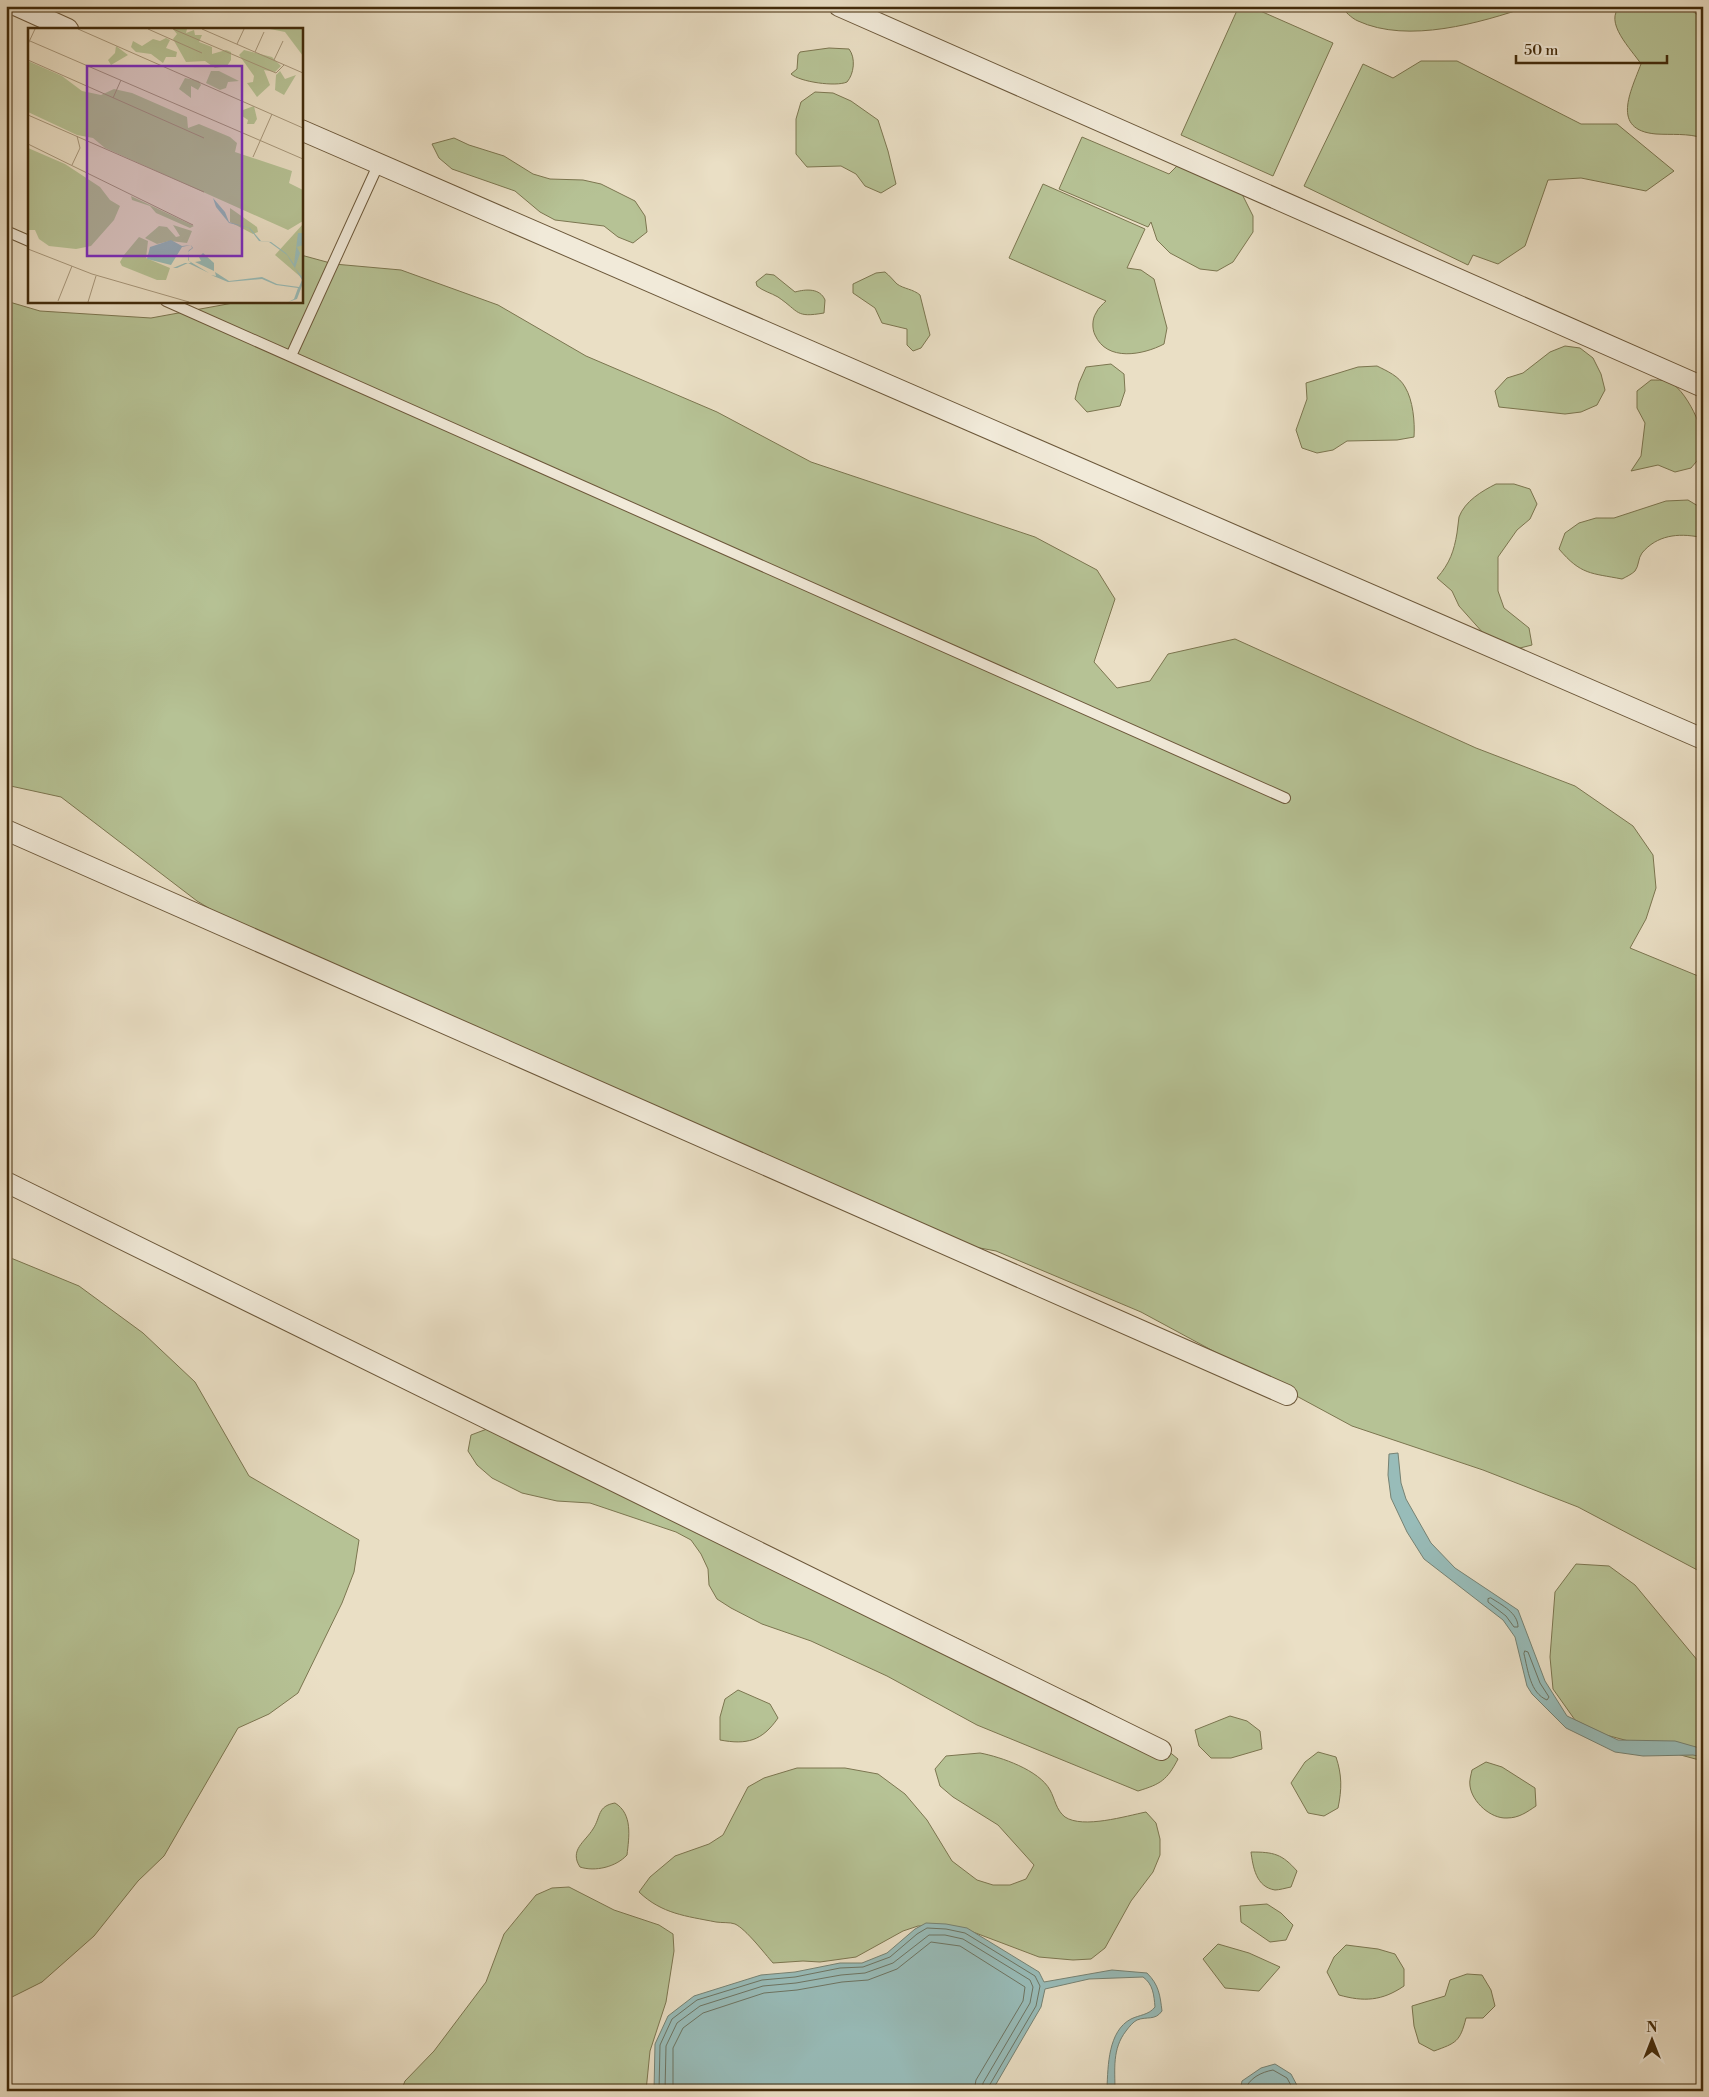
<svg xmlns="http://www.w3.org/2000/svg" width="1709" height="2097" viewBox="0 0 1709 2097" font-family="'Libre Bodoni',serif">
<rect width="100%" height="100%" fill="#eadfc5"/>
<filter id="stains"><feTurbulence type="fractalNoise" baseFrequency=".004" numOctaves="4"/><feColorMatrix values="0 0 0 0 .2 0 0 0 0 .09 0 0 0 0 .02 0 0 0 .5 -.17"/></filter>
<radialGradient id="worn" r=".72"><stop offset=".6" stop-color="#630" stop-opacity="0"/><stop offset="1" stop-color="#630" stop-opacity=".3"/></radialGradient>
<path fill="#b6c295" stroke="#7c7650" d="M 1239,6 L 1249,6 L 1333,43 L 1273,176 L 1181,135 Z
M 1340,6 L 1530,6 C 1480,23 1408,44 1358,21 C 1351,18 1345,11 1340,6 Z
M 1621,6 L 1684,6 L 1703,18 L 1703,138 C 1687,133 1672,135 1656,134 C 1610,130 1631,91 1641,64 C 1632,50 1602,21 1621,6 Z
M 829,48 L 849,49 C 856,58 854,74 847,82 C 836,87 800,82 791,74 L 797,69 L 798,55 L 800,52 Z
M 1421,61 L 1457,61 L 1581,124 L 1617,124 L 1674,171 L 1646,191 L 1581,178 L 1548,180 L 1525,246 L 1498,264 L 1473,255 L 1468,265 L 1304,186 L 1363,64 L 1393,78 Z
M 815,92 L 833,93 L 851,101 L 878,120 L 888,151 L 896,184 L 881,193 L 865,186 L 856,174 L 841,166 L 807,167 L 796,154 L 796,119 L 801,102 Z
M 1082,137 L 1169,174 L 1177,166 L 1239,188 L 1253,216 L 1253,232 L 1233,262 L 1217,271 L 1200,269 L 1170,253 L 1157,240 L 1151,222 L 1148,227 L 1059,189 Z
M 454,138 L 469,145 L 504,156 L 533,174 L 550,179 L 583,180 L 601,184 L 635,201 L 645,216 L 647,232 L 633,243 L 618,237 L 604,226 L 555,220 L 540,212 L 515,191 L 452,169 L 439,158 L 432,144 Z
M 1043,184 L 1145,229 L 1127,268 L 1141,270 L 1154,279 L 1167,328 L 1164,344 C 1143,355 1107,362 1095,335 C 1092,329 1092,319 1096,313 C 1098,308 1103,304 1106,301 L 1009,258 Z
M 301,255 L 334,264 L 401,270 L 498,305 L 586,356 L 717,412 L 811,462 L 1035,537 L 1097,570 L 1115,599 L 1094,662 L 1117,688 L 1150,681 L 1168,654 L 1235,639 L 1476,748 L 1575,786 L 1633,826 L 1653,855 L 1656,888 L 1646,919 L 1630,948 L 1703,978 L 1703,1573 L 1578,1507 L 1483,1470 L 1352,1426 L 1141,1312 L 996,1251 L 932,1239 L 257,937 L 197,901 L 61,797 L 6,785 L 6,301 L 40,311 L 151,318 L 244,301 L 301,301 Z
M 885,272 C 890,276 893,280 897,284 C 904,289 913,289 920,295 L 930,335 L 921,348 L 913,351 L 907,345 L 907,329 L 882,323 L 875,308 L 853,293 L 853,284 L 876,273 Z
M 766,274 L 774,275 L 795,292 C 806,289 820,288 825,300 L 824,313 C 795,318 800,312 778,297 C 771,293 763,291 757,286 L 756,282 Z
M 1565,346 L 1580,348 L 1593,358 L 1601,374 L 1605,390 L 1597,405 L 1581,412 L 1565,414 L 1499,407 L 1495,391 L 1507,378 L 1523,373 L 1550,352 Z
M 1111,364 L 1124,374 L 1125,391 L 1120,406 L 1087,412 L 1075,399 L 1079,383 L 1086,367 Z
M 1377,366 C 1387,371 1399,376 1405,387 C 1413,400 1415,422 1414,437 L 1397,440 L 1347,441 L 1333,450 L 1317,453 L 1302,448 L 1296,430 L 1307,399 L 1306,383 L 1358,367 Z
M 1651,380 C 1656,380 1663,380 1667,381 C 1685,386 1708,434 1703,452 C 1701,457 1695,463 1691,468 L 1675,472 L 1658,465 L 1631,471 L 1641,456 L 1645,423 L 1637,408 L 1637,391 Z
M 1496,484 L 1514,484 L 1530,489 L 1537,504 L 1530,519 L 1517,530 L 1498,557 L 1498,591 L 1504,608 L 1529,628 L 1532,645 L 1516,649 L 1484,634 L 1459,606 L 1452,591 L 1437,578 C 1450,563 1454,551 1457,533 C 1458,528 1458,522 1459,517 C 1465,501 1482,491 1496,484 Z
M 1688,500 L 1703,509 L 1703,533 L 1699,537 C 1678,533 1657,535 1642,553 C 1638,558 1639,566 1635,571 C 1632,574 1626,577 1622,579 C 1591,573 1581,575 1559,549 L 1565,533 L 1579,523 L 1596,518 L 1614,518 L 1666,501 Z
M 6,1256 L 79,1286 L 143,1333 L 195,1382 L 249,1476 L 359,1540 L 354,1572 L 342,1603 L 298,1693 L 269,1714 L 238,1728 L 164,1856 L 138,1881 L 94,1936 L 42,1982 L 6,2000 Z
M 487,1429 L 963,1641 L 1005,1668 L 1038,1678 L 1053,1688 L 1086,1701 L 1150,1736 L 1178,1759 C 1167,1780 1161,1784 1138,1791 L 977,1725 L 887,1676 L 811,1641 L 762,1624 L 731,1608 L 717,1599 L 709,1585 L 708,1569 L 701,1554 L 691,1540 L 676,1532 L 590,1503 L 557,1501 L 522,1493 L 492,1478 L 477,1465 L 468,1451 L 471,1435 Z
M 1576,1564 L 1609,1566 L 1635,1585 L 1703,1667 L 1703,1761 L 1606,1735 L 1575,1720 L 1553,1689 L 1550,1657 L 1555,1592 Z
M 738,1690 L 770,1704 L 778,1718 C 762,1741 747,1745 720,1740 L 720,1717 L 725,1699 Z
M 1230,1716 L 1247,1721 L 1260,1731 L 1262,1749 L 1231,1758 L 1211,1758 L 1199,1746 L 1195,1730 Z
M 1318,1752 L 1336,1757 C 1342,1775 1342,1789 1338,1808 L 1324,1816 L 1308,1813 L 1291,1783 L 1305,1762 Z
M 980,1753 C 1001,1757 1039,1770 1050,1790 C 1055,1799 1056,1810 1065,1817 C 1083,1829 1126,1816 1146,1812 L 1156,1823 L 1160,1839 L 1160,1855 L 1153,1872 L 1131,1901 L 1105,1948 L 1091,1959 L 1073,1960 L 1039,1957 L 973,1932 L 935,1926 L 918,1926 L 903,1931 L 856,1957 L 820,1962 L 803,1961 L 773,1963 C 765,1954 746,1929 735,1924 C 730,1922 722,1923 716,1922 C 686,1916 662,1914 639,1892 L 650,1877 L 675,1856 L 709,1844 L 723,1835 L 748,1787 L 764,1778 L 797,1768 L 845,1768 L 878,1774 L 905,1794 L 927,1820 L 952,1861 L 977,1880 L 993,1885 L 1010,1885 L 1026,1879 L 1034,1865 L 998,1825 L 953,1797 L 940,1786 L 935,1769 L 946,1756 Z
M 1486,1762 L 1502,1767 L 1535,1788 L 1536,1806 C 1527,1812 1519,1818 1507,1818 C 1491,1819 1472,1802 1470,1786 C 1469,1781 1471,1775 1472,1770 Z
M 615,1803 C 633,1814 629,1837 627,1855 C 616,1867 595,1872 580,1867 C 569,1850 585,1842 593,1829 C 601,1817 597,1806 615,1803 Z
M 1251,1852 C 1274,1852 1282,1854 1297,1871 L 1291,1887 C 1286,1888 1279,1890 1275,1890 C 1256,1887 1253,1867 1251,1852 Z
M 569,1887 L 614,1910 L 659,1925 L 673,1934 L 674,1951 L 666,2002 L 650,2051 L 646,2091 L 401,2091 L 405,2081 L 434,2051 L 486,1982 L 504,1934 L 536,1895 L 552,1888 Z
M 1267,1904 L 1281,1913 L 1293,1925 L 1286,1940 L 1270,1942 L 1241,1922 L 1240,1906 Z
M 1218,1944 L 1249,1953 L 1280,1967 L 1259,1991 L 1225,1988 L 1203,1959 Z
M 1346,1945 L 1378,1949 L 1395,1954 L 1404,1969 L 1404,1986 C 1382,2001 1364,2002 1339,1995 L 1327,1972 L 1334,1957 Z
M 1467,1974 L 1482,1975 L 1491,1990 L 1495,2006 L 1483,2018 L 1466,2018 C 1460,2042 1456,2043 1434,2051 L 1419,2043 L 1414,2026 L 1412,2006 L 1445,1996 L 1450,1980 Z"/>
<path fill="#98bcb9" stroke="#768273" d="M 1398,1453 L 1401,1483 L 1406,1499 L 1431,1543 L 1455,1568 L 1518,1610 L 1545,1681 L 1567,1716 L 1618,1740 L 1675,1741 L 1703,1749 L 1703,1757 L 1693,1755 L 1643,1756 L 1615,1752 L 1566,1728 L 1532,1694 L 1527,1686 L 1515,1637 L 1503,1620 L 1424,1559 L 1407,1532 L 1391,1498 L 1388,1475 L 1389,1454 Z
M 926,1923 L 946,1924 L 967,1928 L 1039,1972 L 1044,1982 L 1112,1970 L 1147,1973 C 1159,1985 1160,1995 1162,2011 C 1155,2021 1147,2016 1137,2020 C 1133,2022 1129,2027 1126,2031 C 1112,2049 1115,2069 1115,2091 L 1108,2091 L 1107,2088 C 1108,2066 1108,2031 1131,2019 C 1139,2015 1149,2015 1155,2007 C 1154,1995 1153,1984 1143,1977 L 1089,1979 L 1045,1989 L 1041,2007 L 992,2091 L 654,2091 L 655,2044 L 668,2016 L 694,1996 L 761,1975 L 795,1972 L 840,1963 L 862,1963 L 887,1953 L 915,1929 Z
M 1275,2064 L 1291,2074 L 1300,2091 L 1240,2091 L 1242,2081 L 1261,2068 Z"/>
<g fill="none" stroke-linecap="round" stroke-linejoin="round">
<path stroke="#6d7462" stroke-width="1" d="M 1491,1598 C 1502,1605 1518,1613 1518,1627 L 1514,1627 L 1506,1616 L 1488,1602 L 1488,1599 Z
M 1525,1651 L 1528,1652 L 1540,1683 L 1549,1697 L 1547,1700 C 1530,1693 1528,1670 1524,1654 Z
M 659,2091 L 660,2045 L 672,2019 L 697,2000 L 762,1980 L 795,1977 L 840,1968 L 863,1967 L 890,1957 L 917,1934 L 927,1928 L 946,1929 L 965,1933 L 1035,1976 L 1040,1986 L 1036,2006 L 989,2086 L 988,2091
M 665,2091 L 666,2046 L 677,2023 L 700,2006 L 763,1986 L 796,1983 L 841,1975 L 865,1973 L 893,1963 L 929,1935 L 945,1935 L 963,1939 L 1030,1980 L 1033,1987 L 1030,2003 L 983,2083 L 982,2091
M 673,2091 L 673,2048 L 683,2028 L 703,2013 L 764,1993 L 797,1990 L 842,1982 L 868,1980 L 897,1969 L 931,1942 L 960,1946 L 1025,1987 L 1023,2001 L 976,2080 L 974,2091
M 1245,2091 C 1248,2078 1262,2072 1273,2070 L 1287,2078 L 1294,2091"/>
<defs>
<path id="service" d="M 6,231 L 29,241
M 166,301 L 1285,798
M 291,356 L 379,163"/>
<path id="minor" d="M 17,6 L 68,29
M 839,6 L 1703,387
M 301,130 L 1703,739
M 6,830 L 1287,1395
M 6,1182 L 1161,1750"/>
</defs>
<use href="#service" stroke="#6c583a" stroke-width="12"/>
<use href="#minor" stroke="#6c583a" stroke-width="22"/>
<use href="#service" stroke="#f1ead9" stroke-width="10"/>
<use href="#minor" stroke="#f1ead9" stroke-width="20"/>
</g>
<g transform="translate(28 28)">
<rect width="275" height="275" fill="#eadfc5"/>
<path d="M 145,1 L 159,1 L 158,5 L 166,2 L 167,7 L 174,7 L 171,14 L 184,19 L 184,26 L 198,22 L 203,24 L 203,32 L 199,38 L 187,40 L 177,33 L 158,34 L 145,11 L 149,6 ZM 242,1 L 275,1 L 275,28 L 257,4 ZM 138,10 L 142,12 L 138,20 L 149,24 L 148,29 L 138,29 L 135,35 L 123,26 L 108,24 L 103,19 L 105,13 L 114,18 L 125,11 L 132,13 ZM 88,18 L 100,27 L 83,37 L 80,32 L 87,25 ZM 216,22 L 244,29 L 253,38 L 247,44 L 236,42 L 242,57 L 229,69 L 219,55 L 225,54 L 226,48 L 211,27 ZM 0,33 L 34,48 L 54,63 L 73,67 L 86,61 L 104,65 L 159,89 L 160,100 L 171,96 L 202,109 L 209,115 L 207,124 L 264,143 L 261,155 L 275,162 L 275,193 L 260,202 L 77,120 L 65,110 L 49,107 L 0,84 ZM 183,43 L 191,43 L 211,53 L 200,54 L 198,60 L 192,62 L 178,55 ZM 252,43 L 257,51 L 268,47 L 256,67 L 247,62 L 248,47 ZM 157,50 L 171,53 L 173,57 L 170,62 L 163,58 L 163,70 L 151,61 ZM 226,78 L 229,91 L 226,96 L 219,96 L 220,92 L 214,88 L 215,82 ZM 0,120 L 37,136 L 72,159 L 82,172 L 92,178 L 86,192 L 63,218 L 48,221 L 21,218 L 11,211 L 7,202 L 0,202 ZM 103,168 L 166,198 L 162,200 L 128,185 L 122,178 L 104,172 ZM 202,180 L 229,199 L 230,204 L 225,206 L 202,194 ZM 275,196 L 275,251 L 247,227 ZM 145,197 L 164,203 L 159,215 L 142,213 L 129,216 L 117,210 L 131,198 L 139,199 L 148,209 L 152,208 ZM 111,209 L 120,213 L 118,230 L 142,240 L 138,252 L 129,252 L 94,238 L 92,234 L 96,227 Z" fill="#b6c295"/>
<path d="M 185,170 L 197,184 L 201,194 L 222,200 L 233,213 L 243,214 L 258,225 L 266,236 L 270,205 L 275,205 L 275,217 L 269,219 L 272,225 L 267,240 L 275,250 L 275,255 L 269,271 L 260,274 L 266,271 L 270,260 L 248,257 L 234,251 L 200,254 L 183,247 L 188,248 L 187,244 L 201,253 L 234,249 L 249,256 L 271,259 L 274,252 L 259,227 L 241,214 L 231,213 L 221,200 L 201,195 L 188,179 ZM 143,212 L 154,218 L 163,217 L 165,220 L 160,224 L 161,233 L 181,245 L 160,235 L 149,240 L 145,240 L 157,235 L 163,235 L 160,232 L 160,224 L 161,222 L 164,220 L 163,217 L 154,219 L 143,237 L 119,231 L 122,219 ZM 175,225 L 186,235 L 186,243 L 167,234 L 173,233 L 171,229 Z" fill="#98bcb9"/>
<path fill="none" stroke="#a7977b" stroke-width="1" d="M 50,1 L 275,100M 120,1 L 174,25M 145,1 L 248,45 L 256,37M 174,1 L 275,45M 2,13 L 275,131M 0,16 L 7,1M 209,16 L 216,1M 227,24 L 236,4M 0,32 L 176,110M 246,32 L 255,13M 85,70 L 93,52M 0,87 L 176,164M 0,116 L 165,197M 225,129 L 244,86M 44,137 L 52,120 L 49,108M 0,221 L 64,246 L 161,274M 30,273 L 44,238M 60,274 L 68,248"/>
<path fill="#7b2cbf" fill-opacity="0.15" stroke="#7b2cbf" stroke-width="2.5" d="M 59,38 L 214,38 L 214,228 L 59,228 Z"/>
<rect width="275" height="275" fill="none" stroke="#422b0b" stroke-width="2.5"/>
</g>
<rect width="1709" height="2097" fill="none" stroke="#eadfc5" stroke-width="25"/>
<rect x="8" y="8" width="1694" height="2082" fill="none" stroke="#422b0b" stroke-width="2.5"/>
<rect x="12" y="12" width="1684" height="2072" fill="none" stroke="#422b0b"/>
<g transform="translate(1652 2040)" stroke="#f1ead9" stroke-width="4" paint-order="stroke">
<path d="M0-4L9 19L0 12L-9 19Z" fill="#422b0b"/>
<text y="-8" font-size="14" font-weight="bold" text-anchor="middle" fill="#422b0b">N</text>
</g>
<path d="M1516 55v8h151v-8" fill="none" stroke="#422b0b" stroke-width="2.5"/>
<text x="1524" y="55" font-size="15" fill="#422b0b" stroke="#f1ead9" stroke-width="4" paint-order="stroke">50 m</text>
<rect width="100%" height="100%" filter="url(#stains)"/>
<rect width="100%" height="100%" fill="url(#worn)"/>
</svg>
